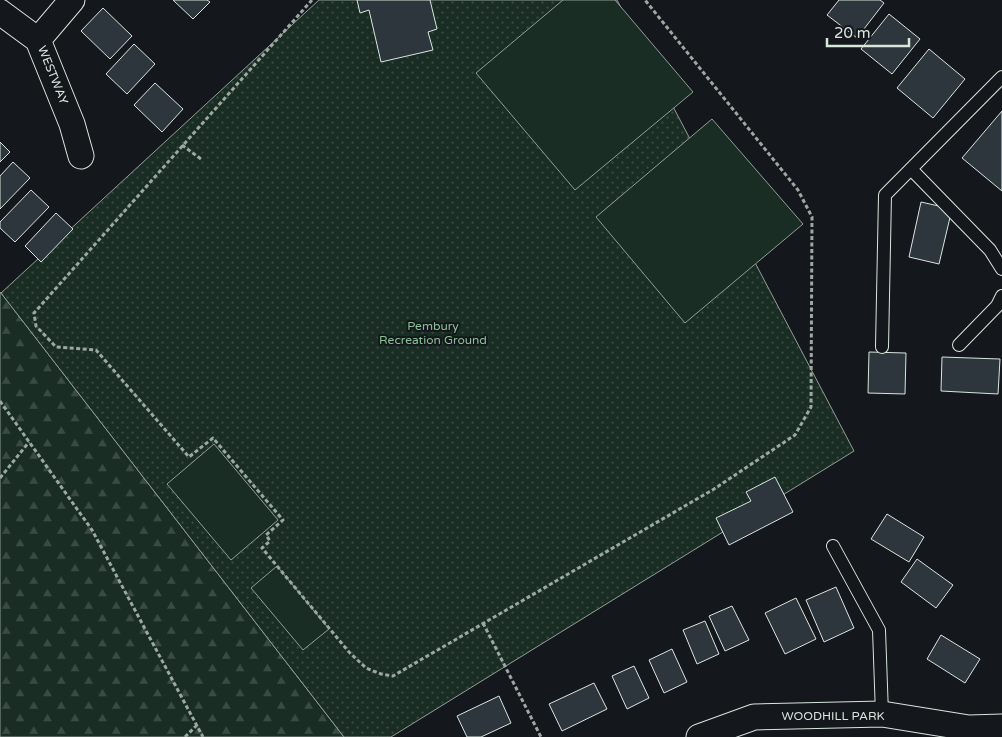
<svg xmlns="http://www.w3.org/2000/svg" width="1002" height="737" viewBox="0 0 1002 737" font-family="'Varela Round',sans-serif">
<defs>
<pattern id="forest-firs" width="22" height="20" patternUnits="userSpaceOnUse" patternTransform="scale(1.25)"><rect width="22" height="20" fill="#1a2d24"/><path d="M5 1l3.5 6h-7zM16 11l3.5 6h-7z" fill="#3b4b43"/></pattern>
<pattern id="park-dots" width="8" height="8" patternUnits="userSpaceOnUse" patternTransform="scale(1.25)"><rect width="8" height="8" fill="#1a2d24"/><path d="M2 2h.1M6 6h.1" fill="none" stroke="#3b4b43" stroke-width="1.8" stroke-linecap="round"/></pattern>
</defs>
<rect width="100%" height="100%" fill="#14181c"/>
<path fill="url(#forest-firs)" stroke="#939e99" d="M 0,292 L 1,293 L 344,737 L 0,737 Z"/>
<path fill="url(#park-dots)" stroke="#939e99" d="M 319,0 L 617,0 L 854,451 L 391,737 L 344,737 L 1,293 Z"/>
<path fill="#1a2d24" stroke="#939e99" d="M 563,0 L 615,0 L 693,92 L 575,190 L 476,73 Z
M 712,119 L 803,224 L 685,323 L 596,217 Z
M 214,444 L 278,520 L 231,560 L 167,484 Z
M 277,566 L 329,629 L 303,650 L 251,588 Z"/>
<path fill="#2c363c" stroke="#d8e6dc" d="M 173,0 L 207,0 L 210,2 L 193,19 Z
M 357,0 L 430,0 L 437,29 L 428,32 L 433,50 L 381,62 L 369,10 L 360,13 Z
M 839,0 L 880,0 L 884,3 L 857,38 L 827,15 Z
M 103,8 L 132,36 L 110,59 L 81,31 Z
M 889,14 L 920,39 L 892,74 L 861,49 Z
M 134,44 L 155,64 L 127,94 L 106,74 Z
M 929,49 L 965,79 L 933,118 L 897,88 Z
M 155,83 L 183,109 L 162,132 L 134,105 Z
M 1002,111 L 1002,191 L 962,158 Z
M 0,142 L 10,152 L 0,162 Z
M 13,162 L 30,178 L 0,209 L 0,176 Z
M 31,190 L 49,207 L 15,242 L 0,228 L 0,222 Z
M 921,202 L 952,209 L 939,264 L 909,257 Z
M 56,213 L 73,229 L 41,262 L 25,246 Z
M 869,352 L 906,353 L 905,394 L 868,393 Z
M 942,357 L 1000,359 L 998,394 L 941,391 Z
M 775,477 L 793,512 L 729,545 L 716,518 L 751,501 L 746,492 Z
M 887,514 L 924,537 L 909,562 L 871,539 Z
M 917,559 L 953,585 L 936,608 L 901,582 Z
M 836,587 L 854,628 L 824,642 L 806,600 Z
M 796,598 L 816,639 L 785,654 L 765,613 Z
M 732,606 L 749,640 L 725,651 L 709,616 Z
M 705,621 L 719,654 L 697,664 L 683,630 Z
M 941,635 L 980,659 L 965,683 L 927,659 Z
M 672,649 L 687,682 L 664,693 L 649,660 Z
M 634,666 L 649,698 L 627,709 L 612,676 Z
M 594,683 L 607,709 L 562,731 L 549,704 Z
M 499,696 L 511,723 L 481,737 L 467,737 L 457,716 Z"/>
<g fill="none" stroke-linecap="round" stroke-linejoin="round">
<defs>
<path id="lane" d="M 911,169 L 990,250 L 1002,269
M 959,345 L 997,306 L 1002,296
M 882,347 L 885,195 L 1002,77
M 833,546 L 879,630 L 882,714"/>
<path id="street" d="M 0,12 L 38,40 L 72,124 L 81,156
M 38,40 L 72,0
M 699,737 L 754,717 L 882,714 L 969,728 L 1002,727"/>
</defs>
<use href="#lane" stroke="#d8e6dc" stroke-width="14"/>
<use href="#street" stroke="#d8e6dc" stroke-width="27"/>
<path stroke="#9da8a2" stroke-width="3" stroke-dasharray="4 2.5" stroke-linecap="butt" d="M 312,0 L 34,313 L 36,326 L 56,347 L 96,350 L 189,457 L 213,438 L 283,520 L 266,535 L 270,541 L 262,548 L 349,652 L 366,668 L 381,674 L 393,676 L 714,489 L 795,435 L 811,407 L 812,217 L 798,190 L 645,0
M 182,145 L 201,159
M 0,401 L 92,530 L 203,737
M 0,478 L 29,442
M 483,623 L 541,737
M 185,737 L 197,725"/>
<use href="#lane" stroke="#14181c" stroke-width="12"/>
<use href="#street" stroke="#14181c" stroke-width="25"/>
</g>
<g text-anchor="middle" stroke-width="4" stroke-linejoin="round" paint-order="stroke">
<g font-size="12" fill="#d8e6dc" stroke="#14181c">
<text transform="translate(53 75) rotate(68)" y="4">WESTWAY</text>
<text x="833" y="720">WOODHILL PARK</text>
</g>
<g font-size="12" fill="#8ac095" stroke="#14181c">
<text x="433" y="330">Pembury<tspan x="433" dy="14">Recreation Ground</tspan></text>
</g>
</g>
<path d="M827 38v8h82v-8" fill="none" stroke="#d8e6dc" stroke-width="2.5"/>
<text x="834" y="38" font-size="15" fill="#d8e6dc" stroke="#14181c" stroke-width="4" paint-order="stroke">20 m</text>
</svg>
